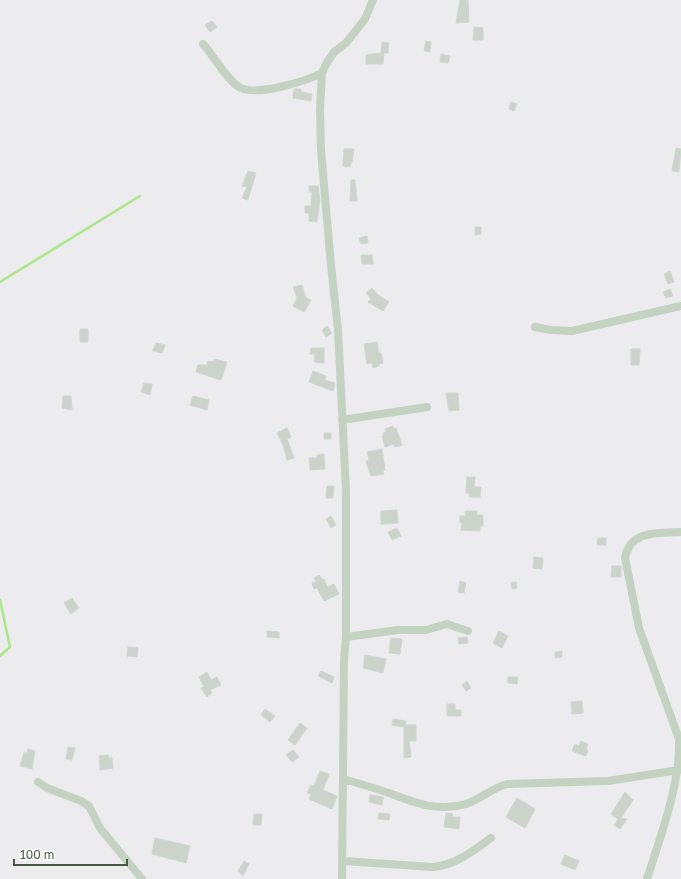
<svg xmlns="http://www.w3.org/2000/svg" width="681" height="879" viewBox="0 0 681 879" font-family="'Golos Text',sans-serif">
<rect width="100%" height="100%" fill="#ecebee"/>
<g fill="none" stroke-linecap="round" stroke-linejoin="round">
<path stroke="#aae887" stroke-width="2.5" d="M 0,282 L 140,196
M 0,600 L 10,647 L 0,656"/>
</g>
<path fill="#cbd3cb" stroke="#cfd7d0" d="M 460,0 L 468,0 L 469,22 L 456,23 Z
M 212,21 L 217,27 L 210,32 L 205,25 Z
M 474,27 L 483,28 L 483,40 L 473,40 Z
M 426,41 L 431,42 L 430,52 L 424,51 Z
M 382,42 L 389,43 L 388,53 L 384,53 L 383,64 L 366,64 L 366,55 L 381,53 Z
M 441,54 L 450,56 L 448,63 L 440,62 Z
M 294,89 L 301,89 L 301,92 L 312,94 L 311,101 L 293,98 Z
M 511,102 L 517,104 L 514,111 L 509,109 Z
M 676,148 L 681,149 L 679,172 L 672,171 Z
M 344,149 L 354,149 L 352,163 L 351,163 L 350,167 L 343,166 Z
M 248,171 L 256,173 L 248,200 L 242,198 L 247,187 L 242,186 Z
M 351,180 L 355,180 L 357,201 L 350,201 Z
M 309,186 L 318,186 L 320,200 L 317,222 L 309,221 L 309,213 L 305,213 L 305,206 L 311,206 L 312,192 L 309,192 Z
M 475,227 L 481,227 L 481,234 L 475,235 Z
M 367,236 L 368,243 L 361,244 L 359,238 Z
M 361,255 L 372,255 L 373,264 L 362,264 Z
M 670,271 L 674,282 L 668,284 L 664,274 Z
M 302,285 L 306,298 L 311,300 L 304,312 L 293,306 L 297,298 L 293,287 Z
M 372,288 L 378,295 L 389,302 L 383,311 L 368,302 L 371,299 L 366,293 Z
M 670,289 L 673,296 L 666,298 L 663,292 Z
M 327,326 L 332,333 L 326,337 L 322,330 Z
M 80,329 L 88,329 L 88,342 L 80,342 Z
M 377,342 L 379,353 L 381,353 L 383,363 L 379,364 L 379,366 L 373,368 L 372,363 L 367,364 L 364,344 Z
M 156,343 L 165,345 L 162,353 L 153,351 Z
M 311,348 L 324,348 L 324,363 L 314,362 L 315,354 L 310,354 Z
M 631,349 L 640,349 L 639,365 L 631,365 Z
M 214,359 L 227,362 L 221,380 L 196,372 L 198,365 L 207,365 L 208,361 L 213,362 Z
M 313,371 L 326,376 L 325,380 L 335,383 L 333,391 L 309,382 Z
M 144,383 L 152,384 L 150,395 L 141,392 Z
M 446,393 L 458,393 L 459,410 L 449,411 Z
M 63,396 L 71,396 L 72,410 L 62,408 Z
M 193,396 L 209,400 L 207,410 L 190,405 Z
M 393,426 L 394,429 L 396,428 L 402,445 L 394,447 L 394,444 L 385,447 L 382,436 L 384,436 L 383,433 L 386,432 L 385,429 Z
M 287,428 L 291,437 L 287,439 L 294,458 L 287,460 L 283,445 L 277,433 Z
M 324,433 L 331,433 L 331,439 L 324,439 Z
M 382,449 L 385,470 L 383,471 L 384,474 L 371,476 L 366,461 L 369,460 L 367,452 Z
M 324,454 L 325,469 L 310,470 L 309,458 L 317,458 L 317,455 Z
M 467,477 L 475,477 L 474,487 L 481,487 L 480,497 L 469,497 L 470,493 L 466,493 Z
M 327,486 L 334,486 L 333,498 L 326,498 Z
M 397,510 L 398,523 L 381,524 L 381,511 Z
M 465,511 L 477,511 L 477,515 L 483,515 L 483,526 L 480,526 L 480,531 L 461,530 L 462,524 L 460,522 L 460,516 L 466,516 Z
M 331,516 L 336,525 L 331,528 L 326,519 Z
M 397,528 L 401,536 L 392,540 L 388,532 Z
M 598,538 L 606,538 L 606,545 L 597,545 Z
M 534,557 L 543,558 L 542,569 L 533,568 Z
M 612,566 L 621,566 L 621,577 L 611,577 Z
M 319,575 L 322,579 L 324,579 L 327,587 L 334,584 L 339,594 L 324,601 L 317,588 L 314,589 L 312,583 L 316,582 L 314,578 Z
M 460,581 L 466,583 L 464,593 L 458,592 Z
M 516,582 L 517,588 L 512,589 L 511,583 Z
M 72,598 L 79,608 L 71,614 L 64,603 Z
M 267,631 L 279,632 L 279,638 L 267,637 Z
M 499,631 L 508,636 L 502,648 L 493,643 Z
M 467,637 L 468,643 L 459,644 L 458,638 Z
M 391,638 L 402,639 L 400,654 L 389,653 Z
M 128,647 L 138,648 L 137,657 L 127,656 Z
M 562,651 L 562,657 L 555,658 L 555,652 Z
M 365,655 L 386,659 L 383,673 L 363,668 Z
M 321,671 L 334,677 L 332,683 L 318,676 Z
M 207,672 L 211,680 L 217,677 L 221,685 L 210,690 L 212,693 L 207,697 L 201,688 L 204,687 L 199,677 Z
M 508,677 L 518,677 L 517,684 L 508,683 Z
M 467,681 L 471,688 L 466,691 L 462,685 Z
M 582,701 L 583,713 L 572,714 L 571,702 Z
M 447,704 L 455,704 L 455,710 L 461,710 L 461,716 L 447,716 Z
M 265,709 L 275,716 L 270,722 L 261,715 Z
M 393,719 L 406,721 L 405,725 L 416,725 L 416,741 L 409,741 L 411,757 L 404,758 L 404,727 L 392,725 Z
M 300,723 L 307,728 L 295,745 L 288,740 Z
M 581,741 L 588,744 L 586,749 L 588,750 L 586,756 L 572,751 L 575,744 L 579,746 Z
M 68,747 L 75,748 L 72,760 L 66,759 Z
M 28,749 L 35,751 L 32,769 L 20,766 L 24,752 L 27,753 Z
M 293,750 L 299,757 L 292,762 L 286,755 Z
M 108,755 L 109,758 L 112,758 L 113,768 L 100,770 L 99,756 Z
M 320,771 L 329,774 L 323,790 L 337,796 L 332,809 L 309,799 L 311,794 L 307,793 L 311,785 L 314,786 Z
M 625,792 L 633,800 L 621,818 L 627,819 L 620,829 L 614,825 L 618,819 L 611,814 Z
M 370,795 L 383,797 L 382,805 L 369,802 Z
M 517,798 L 535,809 L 525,828 L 506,817 Z
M 379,813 L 390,814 L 389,820 L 378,819 Z
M 446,813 L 453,814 L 452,817 L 460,817 L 459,829 L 444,827 Z
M 254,814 L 262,814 L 261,825 L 253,825 Z
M 155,838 L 190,846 L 186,863 L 152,854 Z
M 565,855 L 579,861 L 575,870 L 561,864 Z
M 244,861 L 249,864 L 243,876 L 238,871 Z"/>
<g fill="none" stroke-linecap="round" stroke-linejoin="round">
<path stroke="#c3d2c1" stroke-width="8" d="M 203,44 C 213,55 229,83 241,88 C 258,96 306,81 322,73
M 535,327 L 551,330 L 572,331 L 681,306
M 342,420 L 427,407
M 346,637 L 398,630 L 426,630 L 447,624 L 468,631
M 343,779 C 358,783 374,788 389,793 C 415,803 438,812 466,804 C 481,799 492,788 507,784 L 608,781 L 679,770
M 38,782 L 47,788 L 81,801 L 89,806 L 100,828 L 142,879
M 343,861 L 433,867 C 456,865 473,851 491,838
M 342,879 L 344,660 L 346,637 L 346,491 L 338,330 L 331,265 L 321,151 L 320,109 L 322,73 L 326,64 L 334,52 L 346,43 L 365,19 L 373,0
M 647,879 C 660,838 681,782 679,739 L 639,628 L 625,558 C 630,530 658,533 681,532"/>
</g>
<path d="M14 859v6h113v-6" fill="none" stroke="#465744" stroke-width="2"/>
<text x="20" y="859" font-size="12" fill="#465744" stroke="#ffffff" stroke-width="3" paint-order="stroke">100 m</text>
</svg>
